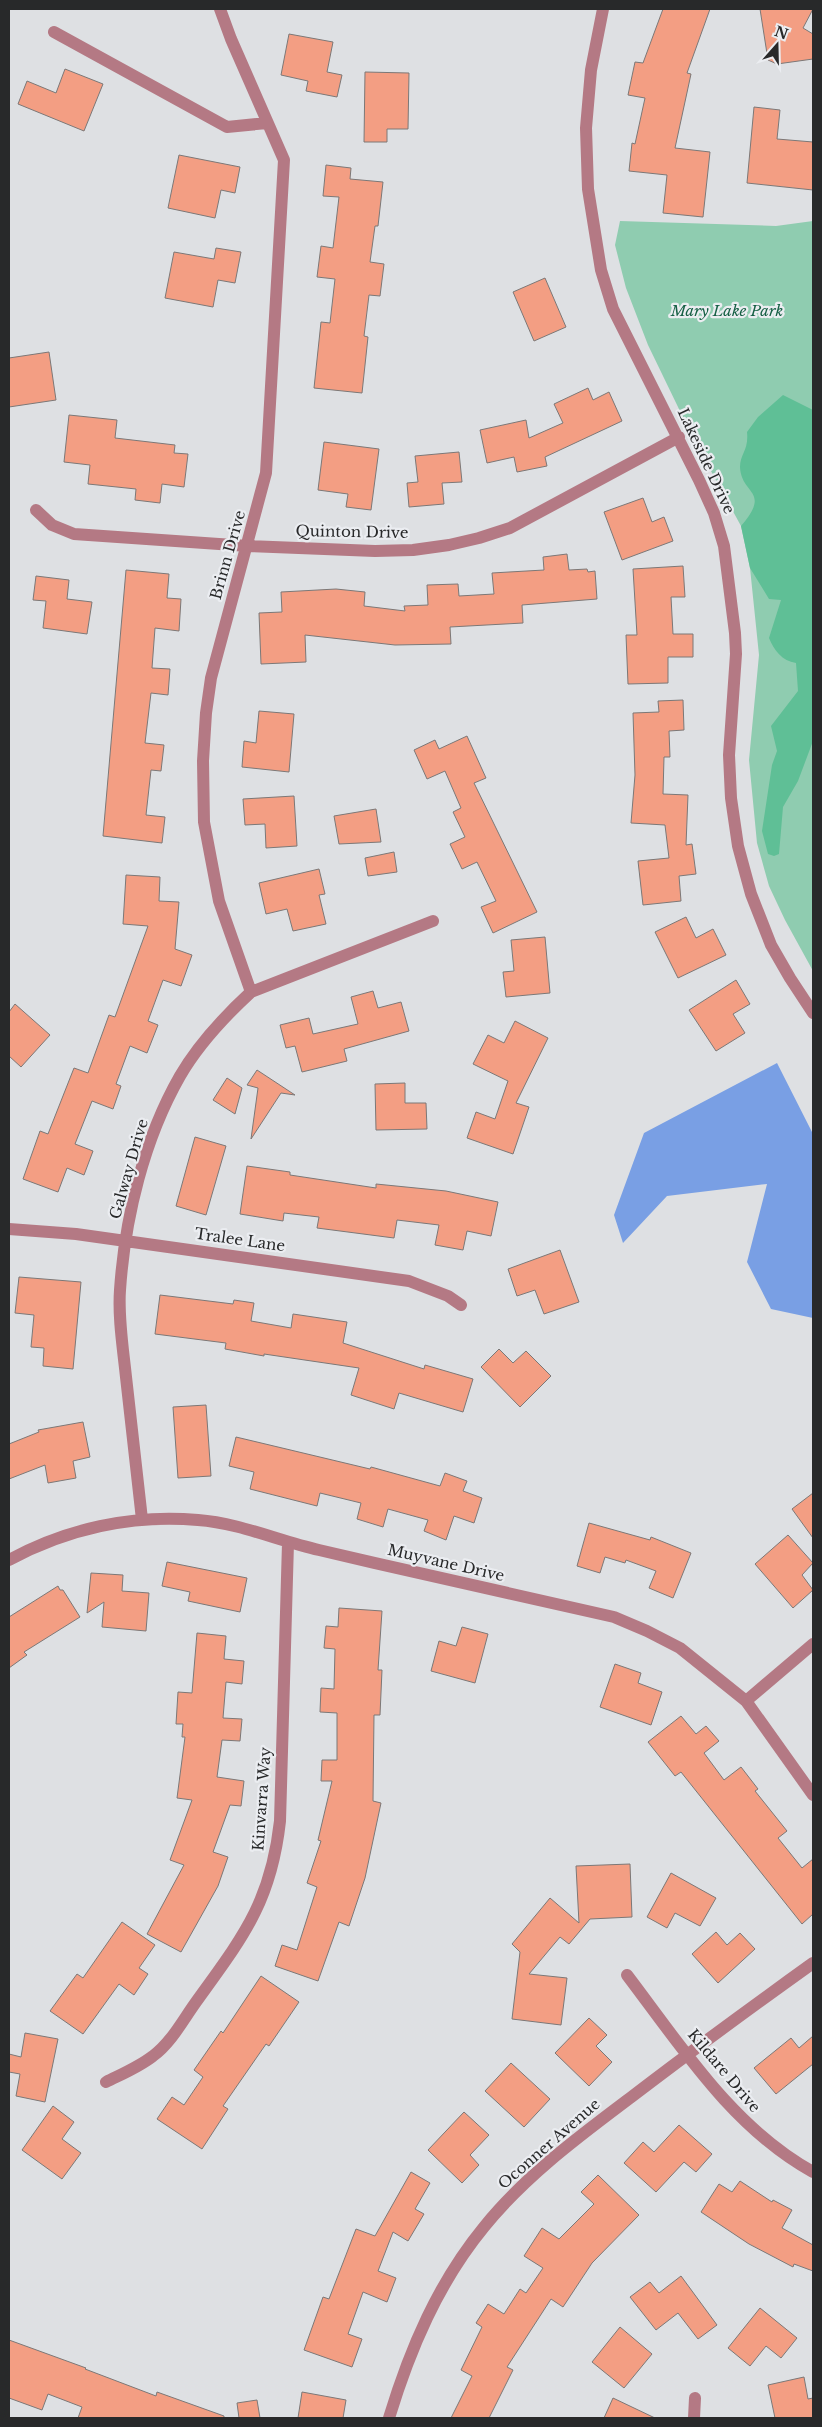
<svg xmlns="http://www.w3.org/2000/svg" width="822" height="2427" viewBox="0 0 822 2427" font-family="'Libre Baskerville',serif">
<rect width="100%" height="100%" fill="#dee0e3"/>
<path fill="#8fccb0" d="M 620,221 L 776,226 L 813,221 L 813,971 L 785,920 L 769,886 L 757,843 L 749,760 L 759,655 L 750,568 L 741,526 L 693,438 L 648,345 L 626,288 L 615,245 Z"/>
<path fill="#5fbf96" d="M 783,395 L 813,410 L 813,741 L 798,781 L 783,807 L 779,854 L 774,856 L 768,854 L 762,831 L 772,765 L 777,751 L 771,726 L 798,691 L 796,663 C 782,661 774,650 769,638 L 781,600 L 769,599 L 750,568 L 741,526 C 772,490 741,495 740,467 C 740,454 749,450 747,432 L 758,417 Z"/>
<path fill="#799fe4" d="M 777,1063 L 813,1134 L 813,1318 L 771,1309 L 747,1262 L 767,1184 L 667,1196 L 623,1243 L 614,1215 L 644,1133 Z"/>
<path fill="#f39e83" stroke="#7c7877" d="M 663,9 L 710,9 L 687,73 L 691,74 L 675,148 L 710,152 L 703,217 L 663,213 L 667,175 L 629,171 L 632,143 L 635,144 L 645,98 L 628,95 L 635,62 L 643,63 Z
M 760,9 L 813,9 L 803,28 L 813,34 L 813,59 L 777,64 L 768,60 Z
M 289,34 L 333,42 L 327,72 L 342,75 L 337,97 L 306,91 L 308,81 L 281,75 Z
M 65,69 L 103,84 L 84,131 L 18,104 L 27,81 L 56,93 Z
M 365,72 L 409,73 L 408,129 L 387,129 L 387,142 L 364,142 Z
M 754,107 L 780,110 L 777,139 L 813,142 L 813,190 L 747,183 Z
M 179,155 L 240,167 L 235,193 L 221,190 L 215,218 L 168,208 Z
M 326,165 L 351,168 L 350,179 L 383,182 L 378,226 L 375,226 L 370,262 L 384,264 L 380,296 L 369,295 L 364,336 L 368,337 L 362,393 L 314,388 L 321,322 L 330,323 L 335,279 L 317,277 L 321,246 L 333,248 L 339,197 L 323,196 Z
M 216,248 L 241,252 L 235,283 L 218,280 L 213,307 L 165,298 L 174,252 L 214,259 Z
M 545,278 L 566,327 L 534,341 L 513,292 Z
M 49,352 L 56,400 L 9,407 L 9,358 Z
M 588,388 L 593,400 L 609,392 L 622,421 L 545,457 L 547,466 L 517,472 L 514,457 L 487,463 L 480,430 L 526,420 L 529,438 L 563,423 L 554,404 Z
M 69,415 L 117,420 L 115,438 L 175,445 L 174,453 L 188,454 L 184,487 L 162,484 L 160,503 L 135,500 L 136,489 L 88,484 L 90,465 L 64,462 Z
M 324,442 L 379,449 L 371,510 L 346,507 L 348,494 L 318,490 Z
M 459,452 L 462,482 L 442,483 L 444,504 L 409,507 L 407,483 L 418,482 L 415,456 Z
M 643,498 L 652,522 L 664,517 L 673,541 L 622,560 L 604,512 Z
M 567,554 L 569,570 L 587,569 L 588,572 L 595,571 L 597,599 L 522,605 L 523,623 L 450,627 L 451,644 L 395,645 L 305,635 L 306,662 L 261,664 L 259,613 L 282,612 L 281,592 L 336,589 L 365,592 L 364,606 L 405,611 L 404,606 L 428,605 L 427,585 L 458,584 L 459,596 L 494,594 L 492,573 L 544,570 L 543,557 Z
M 683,566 L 685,597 L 671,597 L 673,634 L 693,634 L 693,657 L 668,657 L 668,683 L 628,684 L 626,635 L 637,635 L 633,569 Z
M 126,570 L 169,574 L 167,598 L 181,599 L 179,631 L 155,628 L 152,668 L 170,669 L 168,695 L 151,693 L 145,743 L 164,745 L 161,771 L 151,770 L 146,815 L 165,817 L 162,843 L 103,836 Z
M 36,576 L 69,580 L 67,599 L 92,602 L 87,634 L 43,628 L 46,601 L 33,600 Z
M 683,700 L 684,730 L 669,731 L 670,757 L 664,757 L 663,794 L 688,795 L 686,845 L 692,844 L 696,874 L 679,876 L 681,901 L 643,905 L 638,861 L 669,858 L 665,825 L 631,823 L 635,775 L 633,713 L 659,712 L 658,701 Z
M 259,711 L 294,714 L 289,772 L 242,767 L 244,741 L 256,743 Z
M 467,736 L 486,778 L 474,783 L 537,912 L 493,933 L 481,907 L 496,901 L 477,862 L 462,869 L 450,844 L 465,837 L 453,812 L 461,808 L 445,771 L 427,779 L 414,750 L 435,740 L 439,749 Z
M 294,796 L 297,846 L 266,848 L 265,824 L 245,825 L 243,799 Z
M 376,809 L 381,842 L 339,844 L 334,816 Z
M 394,852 L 397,872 L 368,876 L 365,858 Z
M 319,869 L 325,894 L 319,895 L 326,924 L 293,931 L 287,909 L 266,914 L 259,883 Z
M 126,875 L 160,877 L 159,901 L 179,902 L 175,949 L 192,955 L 181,986 L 163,980 L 148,1021 L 158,1025 L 147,1053 L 130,1046 L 116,1084 L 121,1086 L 113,1109 L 92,1101 L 75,1144 L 93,1151 L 84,1175 L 67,1168 L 58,1192 L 23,1179 L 40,1131 L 48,1134 L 74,1068 L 88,1073 L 109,1015 L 115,1017 L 148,926 L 123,924 Z
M 686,917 L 696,938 L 713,929 L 726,955 L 678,978 L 655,932 Z
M 545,937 L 550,993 L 506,997 L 503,972 L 514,971 L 511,940 Z
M 736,980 L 750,1004 L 733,1014 L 745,1033 L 716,1051 L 689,1010 Z
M 373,991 L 378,1008 L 401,1002 L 409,1031 L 344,1049 L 347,1061 L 302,1072 L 295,1046 L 286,1048 L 280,1025 L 309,1018 L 313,1034 L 358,1024 L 351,997 Z
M 15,1004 L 50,1035 L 21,1067 L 9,1056 L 9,1012 Z
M 515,1021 L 548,1038 L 516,1103 L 529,1107 L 513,1154 L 467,1138 L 476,1112 L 495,1119 L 508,1081 L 473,1064 L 488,1035 L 504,1043 Z
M 257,1070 L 295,1095 L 281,1093 L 251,1139 L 258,1088 L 247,1085 Z
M 227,1078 L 242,1088 L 235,1114 L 213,1100 Z
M 405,1083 L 405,1103 L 426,1103 L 427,1129 L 376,1130 L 375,1084 Z
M 195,1137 L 226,1146 L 206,1215 L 176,1206 Z
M 247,1166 L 290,1172 L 290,1175 L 376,1188 L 376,1184 L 446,1191 L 498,1202 L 491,1236 L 467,1231 L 463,1250 L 435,1245 L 439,1225 L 397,1220 L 394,1238 L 317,1228 L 319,1217 L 284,1213 L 283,1221 L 240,1214 Z
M 560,1250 L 579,1302 L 544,1314 L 535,1290 L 517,1296 L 508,1269 Z
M 19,1277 L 81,1282 L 73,1369 L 43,1366 L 44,1348 L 31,1347 L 34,1315 L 15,1313 Z
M 160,1295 L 233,1304 L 234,1300 L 254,1303 L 251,1321 L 291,1328 L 293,1314 L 347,1322 L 343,1343 L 424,1369 L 425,1365 L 473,1379 L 463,1412 L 399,1393 L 394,1409 L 351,1395 L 359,1368 L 264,1354 L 264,1356 L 225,1349 L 226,1343 L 155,1334 Z
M 499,1349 L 513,1363 L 526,1351 L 551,1376 L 520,1407 L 481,1367 Z
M 206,1405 L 211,1476 L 178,1478 L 173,1407 Z
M 83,1422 L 90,1457 L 73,1461 L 76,1478 L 48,1483 L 45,1465 L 9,1479 L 9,1444 L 39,1432 L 38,1430 Z
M 236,1437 L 370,1469 L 371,1467 L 440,1486 L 445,1473 L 467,1481 L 463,1491 L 482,1498 L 474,1523 L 454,1516 L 446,1540 L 424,1531 L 428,1520 L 388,1509 L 383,1527 L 357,1519 L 361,1503 L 320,1493 L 317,1506 L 250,1489 L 254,1472 L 229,1466 Z
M 813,1493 L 813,1538 L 792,1509 Z
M 589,1523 L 650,1540 L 651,1537 L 691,1553 L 673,1598 L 649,1588 L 656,1571 L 626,1560 L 625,1563 L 605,1557 L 600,1573 L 577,1566 Z
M 788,1535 L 813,1563 L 802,1575 L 813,1590 L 793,1608 L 755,1564 Z
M 167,1562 L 247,1578 L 240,1612 L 188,1601 L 190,1592 L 162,1586 Z
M 91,1573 L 123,1575 L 122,1591 L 149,1593 L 146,1631 L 102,1627 L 104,1602 L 87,1613 Z
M 58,1586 L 60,1590 L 63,1590 L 80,1617 L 24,1652 L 27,1655 L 9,1668 L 9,1617 Z
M 339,1608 L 382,1611 L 378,1670 L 382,1670 L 380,1715 L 374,1715 L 373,1801 L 381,1803 L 365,1878 L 349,1926 L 339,1922 L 318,1981 L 275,1966 L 282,1945 L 297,1950 L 317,1887 L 307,1883 L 321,1841 L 318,1840 L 332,1781 L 321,1781 L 322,1760 L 337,1760 L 337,1713 L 320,1712 L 321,1688 L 334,1689 L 335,1649 L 324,1648 L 326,1626 L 338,1627 Z
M 462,1627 L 488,1634 L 475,1683 L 431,1671 L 439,1641 L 456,1646 Z
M 197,1633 L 226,1636 L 224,1659 L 244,1661 L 242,1684 L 226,1682 L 223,1718 L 242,1719 L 240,1741 L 222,1740 L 217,1777 L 244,1781 L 241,1806 L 230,1805 L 213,1852 L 228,1857 L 218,1886 L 181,1952 L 147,1934 L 184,1865 L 170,1860 L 192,1800 L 177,1798 L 185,1737 L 182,1737 L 183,1724 L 176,1724 L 178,1692 L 192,1693 Z
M 615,1664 L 641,1673 L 638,1683 L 662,1692 L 651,1725 L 600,1707 Z
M 681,1716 L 696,1734 L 706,1726 L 719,1741 L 704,1753 L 724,1780 L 741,1767 L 758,1789 L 755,1791 L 787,1831 L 778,1838 L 802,1868 L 813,1859 L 813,1914 L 802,1924 L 681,1772 L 675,1776 L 648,1742 Z
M 630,1864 L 632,1917 L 590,1919 L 569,1944 L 560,1937 L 529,1974 L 567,1978 L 561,2025 L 512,2019 L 520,1952 L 512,1944 L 550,1898 L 579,1923 L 576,1866 Z
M 671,1873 L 716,1898 L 700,1926 L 675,1913 L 667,1928 L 647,1917 Z
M 122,1922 L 155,1945 L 139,1968 L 148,1974 L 134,1995 L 119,1984 L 83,2034 L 50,2011 L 77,1974 L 83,1978 Z
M 716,1932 L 727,1945 L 740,1933 L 755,1949 L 718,1983 L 692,1954 Z
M 261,1976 L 299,2002 L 269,2046 L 266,2044 L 223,2106 L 228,2109 L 202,2149 L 157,2119 L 172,2097 L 184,2105 L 203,2077 L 194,2070 L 221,2031 L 223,2033 Z
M 589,2018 L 607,2035 L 596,2046 L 612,2062 L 589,2086 L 555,2053 Z
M 25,2033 L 58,2039 L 45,2102 L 16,2096 L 20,2074 L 9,2072 L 9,2054 L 21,2057 Z
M 813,2036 L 813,2064 L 776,2094 L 754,2068 L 791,2038 L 799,2048 Z
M 511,2063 L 550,2099 L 524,2127 L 485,2091 Z
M 53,2106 L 74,2122 L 62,2139 L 81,2153 L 62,2179 L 22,2150 Z
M 464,2112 L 489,2135 L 470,2155 L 479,2165 L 462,2183 L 428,2150 Z
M 679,2125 L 712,2154 L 696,2172 L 684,2162 L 656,2192 L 624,2163 L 643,2142 L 654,2152 Z
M 411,2172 L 430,2183 L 415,2209 L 424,2214 L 408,2241 L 393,2232 L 378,2271 L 396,2278 L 387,2302 L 363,2292 L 348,2334 L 362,2339 L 352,2367 L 304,2350 L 323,2297 L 329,2299 L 356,2229 L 375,2236 Z
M 598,2175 L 639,2215 L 592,2263 L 563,2307 L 551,2299 L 507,2367 L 513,2370 L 489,2418 L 451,2418 L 472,2376 L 461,2370 L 482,2327 L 476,2323 L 488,2304 L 504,2314 L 520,2289 L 526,2293 L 543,2268 L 524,2256 L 542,2228 L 559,2239 L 594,2204 L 581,2192 Z
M 740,2181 L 772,2202 L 773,2200 L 792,2210 L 782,2228 L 813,2245 L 813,2271 L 794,2264 L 793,2267 L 749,2244 L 701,2212 L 719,2184 L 732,2192 Z
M 681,2276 L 717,2325 L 698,2339 L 678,2313 L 656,2330 L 630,2297 L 650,2282 L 659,2293 Z
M 760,2308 L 797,2338 L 781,2358 L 766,2346 L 750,2366 L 728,2348 Z
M 620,2327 L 652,2354 L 624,2388 L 592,2362 Z
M 9,2340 L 86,2368 L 85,2369 L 156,2396 L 157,2392 L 224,2416 L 224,2418 L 78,2418 L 82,2407 L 48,2394 L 42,2410 L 9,2398 Z
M 804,2377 L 808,2399 L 813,2398 L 813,2418 L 775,2418 L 768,2385 Z
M 302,2392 L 346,2400 L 343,2418 L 298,2418 Z
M 613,2398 L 655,2418 L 604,2418 Z
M 257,2400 L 260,2418 L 239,2418 L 237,2403 Z"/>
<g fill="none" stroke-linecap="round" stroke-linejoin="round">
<path stroke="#b47984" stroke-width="12" d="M 220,9 L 231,39 L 284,160 L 266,473 L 211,678 L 206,713 L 203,761 L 204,822 L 219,901 L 251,992
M 603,9 L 591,70 L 586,128 L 588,189 L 601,270 L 613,309 L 699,480 L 714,513 L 724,546 L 735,633 L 736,654 L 729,755 L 731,798 L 738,846 L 751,894 L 771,945 L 790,978 L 813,1013
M 54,32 L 227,127 L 267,123
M 36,510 L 52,525 L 74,534 L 248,546 L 375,551 L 413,550 L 449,545 L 479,538 L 510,528 L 679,437
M 9,1229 L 76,1234 L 409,1281 L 448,1296 L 461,1305
M 142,1520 C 137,1472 131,1424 126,1377 C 123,1348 118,1318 120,1290 C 125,1217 144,1139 180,1076 C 198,1045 225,1016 251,992 L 433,921
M 9,1560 C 66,1529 132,1514 198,1520 C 239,1523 279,1541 319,1550 C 417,1573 515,1595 614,1617 L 647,1631 L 680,1648 L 746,1701 L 813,1795
M 746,1701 L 813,1644
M 627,1975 C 681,2046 733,2128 813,2172
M 106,2082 C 122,2074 139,2067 153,2056 C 171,2043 183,2020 196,2002 C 242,1938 271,1903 280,1821 L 288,1543
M 389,2418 C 410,2349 438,2283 484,2227 C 526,2175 581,2135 634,2095 C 693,2050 753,2006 813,1963
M 694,2418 L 695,2398"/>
</g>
<g text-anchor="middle" stroke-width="4.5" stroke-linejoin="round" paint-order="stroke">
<g font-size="15" font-style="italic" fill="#166045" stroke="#ebedf1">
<text x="727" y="316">Mary Lake Park</text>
</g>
<g font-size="15" fill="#28292a" stroke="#ebedf1">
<text transform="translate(706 461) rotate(65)" y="5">Lakeside Drive</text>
<text transform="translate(352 532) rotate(1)" y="5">Quinton Drive</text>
<text transform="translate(228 555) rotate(-74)" y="5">Brinn Drive</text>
<text transform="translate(129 1169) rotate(-74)" y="5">Galway Drive</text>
<text transform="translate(240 1240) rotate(8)" y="5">Tralee Lane</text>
<text transform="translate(446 1563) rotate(13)" y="5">Muyvane Drive</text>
<text transform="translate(262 1799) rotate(-86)" y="5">Kinvarra Way</text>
<text transform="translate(724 2071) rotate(50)" y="5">Kildare Drive</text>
<text transform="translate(549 2144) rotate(-41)" y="5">Oconner Avenue</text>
</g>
</g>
<rect width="822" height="2427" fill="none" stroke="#28292a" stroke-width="20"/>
<g transform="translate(777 45) rotate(20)" stroke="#ebedf1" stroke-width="4" paint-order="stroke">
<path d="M0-4L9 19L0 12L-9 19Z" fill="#28292a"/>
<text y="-8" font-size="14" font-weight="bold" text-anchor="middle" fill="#28292a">N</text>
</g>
</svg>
